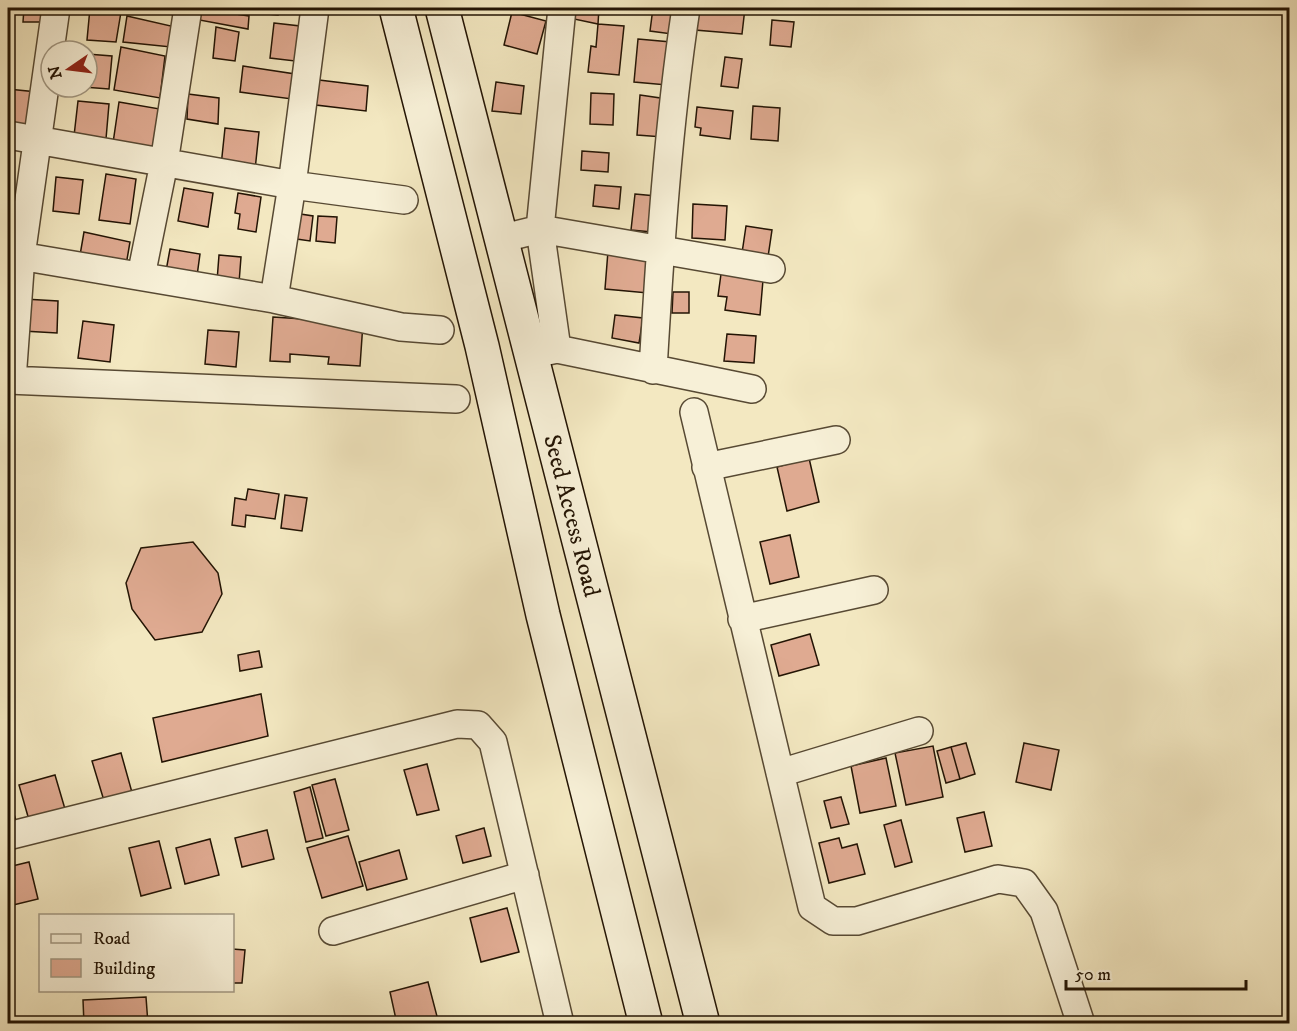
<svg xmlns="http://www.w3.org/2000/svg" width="1297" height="1031" viewBox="0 0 1297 1031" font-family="'IM FELL DW Pica',serif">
<rect width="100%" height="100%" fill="#f3e8c1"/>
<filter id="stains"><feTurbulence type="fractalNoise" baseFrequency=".00333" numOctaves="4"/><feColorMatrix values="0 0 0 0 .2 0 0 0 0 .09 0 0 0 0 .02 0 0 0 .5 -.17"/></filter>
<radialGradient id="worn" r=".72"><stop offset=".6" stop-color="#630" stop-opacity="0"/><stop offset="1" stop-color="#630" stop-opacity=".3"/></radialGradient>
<path fill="#dfaa91" stroke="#231404" stroke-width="1.5" d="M 24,8 L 50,8 L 48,22 L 23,22 Z
M 90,8 L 121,12 L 116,42 L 87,40 Z
M 196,8 L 249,16 L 248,29 L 194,19 Z
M 254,8 L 278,8 L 278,15 L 253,13 Z
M 575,8 L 599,8 L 598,24 L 574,19 Z
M 653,8 L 675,8 L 672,34 L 650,31 Z
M 697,8 L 745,8 L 742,34 L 695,30 Z
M 512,12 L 546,21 L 537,54 L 504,45 Z
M 127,16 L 171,26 L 171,47 L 123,42 Z
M 772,20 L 794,22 L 791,47 L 770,45 Z
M 274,23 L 300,26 L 295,61 L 270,58 Z
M 598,24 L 624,26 L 619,75 L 588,72 L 591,46 L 596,47 Z
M 216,27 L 239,32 L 235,61 L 213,58 Z
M 638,39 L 671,42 L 667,85 L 634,82 Z
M 121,47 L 165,56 L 160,98 L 114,90 Z
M 87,54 L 112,56 L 109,89 L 83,87 L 87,87 Z
M 725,57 L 742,59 L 738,88 L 721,86 Z
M 243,66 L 295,74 L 292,99 L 240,92 Z
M 319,80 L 368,86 L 366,111 L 316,105 Z
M 496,82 L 524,86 L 521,114 L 492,111 Z
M 8,89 L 37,92 L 33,126 L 8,123 Z
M 591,93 L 614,94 L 613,125 L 590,124 Z
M 188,94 L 219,98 L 218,124 L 187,119 Z
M 640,95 L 667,99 L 663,137 L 637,135 Z
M 78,101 L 109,104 L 106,139 L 74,136 Z
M 119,102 L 160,109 L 157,149 L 113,143 Z
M 753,106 L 780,108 L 778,141 L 751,139 Z
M 697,107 L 733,111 L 730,139 L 700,135 L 701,128 L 695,127 Z
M 225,128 L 259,132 L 255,170 L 221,166 Z
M 582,151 L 609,153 L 608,172 L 581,170 Z
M 106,174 L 136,179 L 130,224 L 99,220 Z
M 56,177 L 83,180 L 79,214 L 53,211 Z
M 595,185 L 621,187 L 619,209 L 593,206 Z
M 184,188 L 213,193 L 208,227 L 178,221 Z
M 238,193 L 261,197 L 256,232 L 238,229 L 240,214 L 235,213 Z
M 635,194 L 656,196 L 652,232 L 631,230 Z
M 693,204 L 727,206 L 725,240 L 692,238 Z
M 294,213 L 313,216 L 310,241 L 290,238 Z
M 318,216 L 337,217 L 335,243 L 316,241 Z
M 746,226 L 772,230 L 768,257 L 742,253 Z
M 84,232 L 130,242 L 125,271 L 79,261 Z
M 170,249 L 200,254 L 197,276 L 166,271 Z
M 608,251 L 652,256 L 648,293 L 605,289 Z
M 219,255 L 241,257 L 239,283 L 217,281 Z
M 721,274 L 763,280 L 760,315 L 725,310 L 727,297 L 718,296 Z
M 673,292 L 689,292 L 689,313 L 672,313 Z
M 24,299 L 58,301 L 57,333 L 23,331 Z
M 615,315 L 643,318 L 639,343 L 612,338 Z
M 273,317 L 363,323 L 360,366 L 328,364 L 329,357 L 290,354 L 290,362 L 270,361 Z
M 83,321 L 114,325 L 110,362 L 78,358 Z
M 208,330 L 239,332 L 236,367 L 205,364 Z
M 727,334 L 756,336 L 754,363 L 724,361 Z
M 809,458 L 819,502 L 787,511 L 777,467 Z
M 248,489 L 279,494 L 275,519 L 246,515 L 245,527 L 232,525 L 235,498 L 246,500 Z
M 285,495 L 307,498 L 302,531 L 281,528 Z
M 790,535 L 799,577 L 770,584 L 760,542 Z
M 193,542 L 218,573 L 222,594 L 202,632 L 155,640 L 132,609 L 126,583 L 141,548 Z
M 810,634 L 819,665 L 779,676 L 771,645 Z
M 259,651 L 262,667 L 240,671 L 238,655 Z
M 261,694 L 268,736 L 162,762 L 153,718 Z
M 966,743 L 975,774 L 960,779 L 951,747 Z
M 1024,743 L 1059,750 L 1051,790 L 1016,782 Z
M 933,746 L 943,797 L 906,805 L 895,753 Z
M 951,747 L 960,779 L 946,783 L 937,751 Z
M 121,753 L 133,796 L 105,804 L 92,761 Z
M 886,758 L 896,806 L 860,813 L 851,766 Z
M 427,764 L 439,810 L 417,815 L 404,770 Z
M 55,775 L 65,809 L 29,820 L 19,785 Z
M 335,779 L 349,830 L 326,836 L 312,785 Z
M 310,787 L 323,838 L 306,842 L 294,792 Z
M 841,797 L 849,824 L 831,828 L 824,801 Z
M 10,801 L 17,824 L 8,827 L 8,802 Z
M 984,812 L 992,846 L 965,852 L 957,818 Z
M 901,820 L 912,862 L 895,867 L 884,825 Z
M 484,828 L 491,856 L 463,863 L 456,836 Z
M 267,830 L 274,859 L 242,867 L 235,838 Z
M 348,836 L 363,886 L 322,898 L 307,848 Z
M 839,838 L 842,848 L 857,844 L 865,874 L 829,883 L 819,843 Z
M 210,839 L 219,875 L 185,884 L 176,848 Z
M 159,841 L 171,888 L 141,896 L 129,848 Z
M 399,850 L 407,879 L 367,890 L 359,862 Z
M 29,862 L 38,899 L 9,906 L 8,867 Z
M 507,908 L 519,952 L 481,962 L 470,918 Z
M 232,949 L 245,950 L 242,983 L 232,983 Z
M 428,982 L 439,1024 L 397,1024 L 390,992 Z
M 146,997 L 148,1024 L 84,1024 L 83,1000 Z"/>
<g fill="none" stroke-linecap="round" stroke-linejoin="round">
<defs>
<path id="street" d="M 8,135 L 292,185 L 404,200
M 500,239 L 540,229 L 771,269
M 8,254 L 274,299 L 401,327 L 440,330
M 141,276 L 164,163 L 188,8
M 274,299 L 292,185 L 315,8
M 557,349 L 540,229 L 562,8
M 538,353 L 557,349 L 752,389
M 653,370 C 660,249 668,127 686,8
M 8,380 L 456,399
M 12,380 L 21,256 L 56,8
M 694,412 L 812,907 L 833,921 L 857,921 L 998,879 L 1024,883 L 1044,911 L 1081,1024
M 706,467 L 836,440
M 742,619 L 874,590
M 780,773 L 919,731
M 8,836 L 457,724 L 478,725 L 493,742 L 560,1024
M 333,931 L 525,875"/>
<g id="secondary">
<path d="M 396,8 L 482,346 L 543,615 L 646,1024"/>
<path id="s1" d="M 442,8 L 703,1024"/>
</g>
</defs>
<use href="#street" stroke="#574933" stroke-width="30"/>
<use href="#secondary" stroke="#231404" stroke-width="36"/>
<use href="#street" stroke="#f7f0d7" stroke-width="27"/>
<use href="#secondary" stroke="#f7f0d7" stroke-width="33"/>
</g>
<g text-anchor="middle" stroke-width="5" stroke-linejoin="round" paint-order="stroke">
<g font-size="24" fill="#231404" stroke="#f7f0d7">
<text dy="8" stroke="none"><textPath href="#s1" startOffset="524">Seed Access Road</textPath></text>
</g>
</g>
<rect width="1297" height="1031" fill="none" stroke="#f3e8c1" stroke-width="30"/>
<rect x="9" y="9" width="1279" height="1013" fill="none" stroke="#231404" stroke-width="3"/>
<rect x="15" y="15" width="1267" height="1001" fill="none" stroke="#231404" stroke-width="1.5"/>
<rect x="39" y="914" width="195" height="78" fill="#f7f0d7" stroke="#a29883" stroke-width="1.5"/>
<rect x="51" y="934" width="30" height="9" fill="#f7f0d7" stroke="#a29883" stroke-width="1.5"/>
<text x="93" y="944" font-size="18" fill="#231404">Road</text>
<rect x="51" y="959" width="30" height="18" fill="#dfaa91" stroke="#a29883" stroke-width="1.5"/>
<text x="93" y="974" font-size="18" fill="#231404">Building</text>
<g transform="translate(69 69) rotate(256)"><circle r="28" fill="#f7f0d7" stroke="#a29883" stroke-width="1.5"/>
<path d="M0-4.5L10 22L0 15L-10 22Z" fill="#8f2418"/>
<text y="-9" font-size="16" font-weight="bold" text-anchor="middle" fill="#231404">N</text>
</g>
<path d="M1066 980v9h180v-9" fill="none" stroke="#231404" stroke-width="3"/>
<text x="1075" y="980" font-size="18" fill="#231404" stroke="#f7f0d7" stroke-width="4.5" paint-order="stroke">50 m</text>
<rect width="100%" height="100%" filter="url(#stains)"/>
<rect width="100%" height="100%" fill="url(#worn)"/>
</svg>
